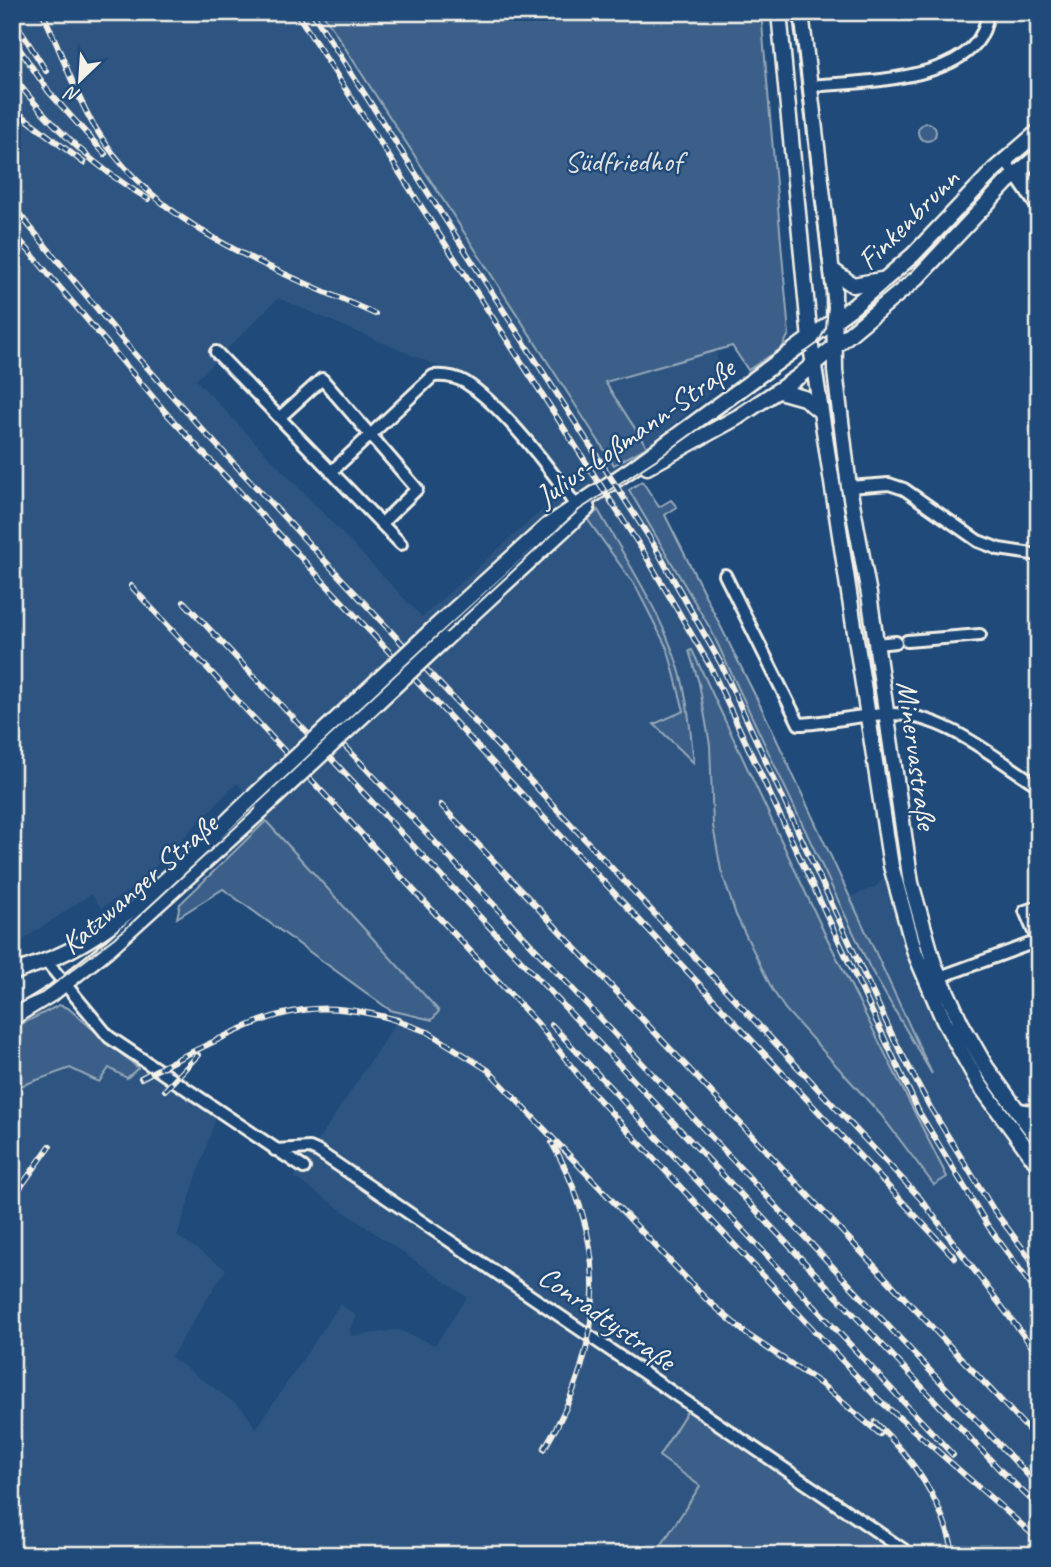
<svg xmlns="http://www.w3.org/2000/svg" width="1051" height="1567" viewBox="0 0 1051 1567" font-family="Caveat,sans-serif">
<rect width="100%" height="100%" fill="#1f4a7a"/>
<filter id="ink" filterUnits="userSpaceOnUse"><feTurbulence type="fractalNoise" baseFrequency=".0143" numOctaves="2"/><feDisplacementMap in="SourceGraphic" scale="14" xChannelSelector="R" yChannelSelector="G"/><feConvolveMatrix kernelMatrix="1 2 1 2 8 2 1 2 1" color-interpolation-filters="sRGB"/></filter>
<g filter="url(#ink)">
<path fill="#2d5581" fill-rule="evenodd" d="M 12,12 L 322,12 L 614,465 L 686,583 L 764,740 L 870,968 L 923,1057 L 850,897 L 875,887 L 885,877 L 902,875 L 916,931 L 934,980 L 959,1033 L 1002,1102 L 1039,1149 L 1039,1555 L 906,1555 L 700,1486 L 655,1555 L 12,1555 L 12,1089 L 70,1068 L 99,1082 L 109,1068 L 127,1078 L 138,1068 L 217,1115 L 177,1236 L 226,1269 L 171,1357 L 243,1409 L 256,1429 L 340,1304 L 357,1316 L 350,1329 L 351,1336 L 398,1330 L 435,1345 L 467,1297 L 294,1177 L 395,1024 L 390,1010 L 431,1020 L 439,1011 L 279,837 L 237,783 L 135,887 L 101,908 L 91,894 L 12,947 ZM 278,298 L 465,378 L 569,486 L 422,617 L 196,380 Z
M 716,352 L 722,383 L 647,447 L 604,382 Z"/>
<path fill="#3a5f88" stroke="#97a8b8" stroke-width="2" d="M 322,12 L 761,12 L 789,334 L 782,348 L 748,370 L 732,346 L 605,382 L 647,447 L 614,465 Z
M918 132a9 9 0 1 1 18 0a9 9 0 1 1-18 0Z
M 823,389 L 830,389 L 878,688 L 874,689 Z
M 642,481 L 659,507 L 671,500 L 677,507 L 665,515 L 768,721 L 932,1074 L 870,968 L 711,630 L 629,490 Z
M 598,510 C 626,559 659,609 677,663 C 688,695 690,729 694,763 L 654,724 L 684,711 L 668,650 L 636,587 L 588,520 Z
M 692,650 L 824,932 L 947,1177 L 934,1185 L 881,1115 L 785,1009 L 772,989 L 736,915 L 721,870 L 713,826 L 710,745 L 699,683 L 689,651 Z
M 266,821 L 439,1011 L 432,1020 L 390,1010 L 223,889 L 177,918 L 180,904 Z
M 59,1005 L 68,1008 L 138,1068 L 127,1078 L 109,1068 L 99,1082 L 70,1068 L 12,1089 L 12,1029 Z
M 689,1408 L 906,1555 L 655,1555 L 700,1486 L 659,1456 Z"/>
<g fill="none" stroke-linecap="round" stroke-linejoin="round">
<defs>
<path id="minor" d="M 810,86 C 860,81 986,83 987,12
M 1004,159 L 1039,210
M 1017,174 L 1032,182 L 1039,199
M 216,352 L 401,544
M 280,417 L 322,379 L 417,489 L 382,523
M 331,472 L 433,376 C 445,375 454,376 465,382 C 504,407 554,473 580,512
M 849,487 L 889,484 L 904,489 L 978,541 L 999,549 L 1039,555
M 725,575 L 799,724 C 830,723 860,714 890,714 C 946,714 994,758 1039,786
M 907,641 L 980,635
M 876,644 L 896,642
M 1039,910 L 1037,907 L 1025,911 L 1039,944
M 46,961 L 109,1037 L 304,1168
M 940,977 L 1038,941
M 1015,1108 L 1039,1113
M 275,1150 L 310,1148 L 319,1152 L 904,1550"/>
<path id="secondary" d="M 779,12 L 810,340 L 891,866 L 915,953 L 944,1021 L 979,1084 L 1039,1166
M 801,12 L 834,290 L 835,371 L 849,487 L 869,594 L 911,883 L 934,964 L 961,1023 L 986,1067 L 1039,1140
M 832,270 L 853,285 L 881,280
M 779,391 L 804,398 L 820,411
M 647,467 L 738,417 L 798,377 L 917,278 L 1007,182 L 1039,155
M 433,629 L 547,526 L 633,468 L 854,306 L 913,255 L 995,169 L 1039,131
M 444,640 L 587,508
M 12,973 C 32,966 54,959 72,949 C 141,912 197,849 253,797
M 12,1018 L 53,993 L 107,950 L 263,809"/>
</defs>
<use href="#minor" stroke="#f4f1e8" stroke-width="16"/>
<use href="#secondary" stroke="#f4f1e8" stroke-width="19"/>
<use href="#minor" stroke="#1f4a7a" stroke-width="10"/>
<use href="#secondary" stroke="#1f4a7a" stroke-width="14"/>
<path stroke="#f4f1e8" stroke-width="2" d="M 12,1006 L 42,993 L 123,931 L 579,510 L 660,457 L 818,343 L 826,328 L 828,307 L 794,12"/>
<defs>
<path id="rail" d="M 42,12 C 61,49 72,88 93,124 C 154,228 271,267 375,314
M 296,12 L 643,551 L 710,666 L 919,1112 L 988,1226 L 1039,1296
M 312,12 L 654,545 L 720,662 L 894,1039 L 930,1107 L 993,1209 L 1039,1270
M 19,28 L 46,71
M 12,38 L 49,92 L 105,154
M 12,75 C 49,124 95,168 148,199
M 12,108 L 84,163
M 12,205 L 122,339 L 199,426 L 920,1198 L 1039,1356
M 12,231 L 167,414 L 955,1258
M 131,586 L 538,1024 L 591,1091 L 878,1399 L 1039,1540
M 184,602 L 1001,1471 L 1039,1507
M 345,746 L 1039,1487
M 441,805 L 1039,1441
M 389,1018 L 428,1032 L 488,1070 L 706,1299 L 748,1335 L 821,1384 L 880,1434
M 552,1025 L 953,1455
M 141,1078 C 165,1065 189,1053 213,1042 C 285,1007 319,999 398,1020
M 165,1090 L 198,1055
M 12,1199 L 50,1146
M 875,1422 C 914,1460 942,1500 954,1555
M 544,1449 C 605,1349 611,1247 552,1143"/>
</defs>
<use href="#rail" stroke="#f4f1e8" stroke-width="6"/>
<use href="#rail" stroke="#1f4a7a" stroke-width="3.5" stroke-dasharray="10" stroke-linecap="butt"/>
<defs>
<path id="secondary-bridge" d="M 253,797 L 433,629
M 263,809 L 444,640"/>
</defs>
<use href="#secondary-bridge" stroke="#f4f1e8" stroke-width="19" stroke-linecap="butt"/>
<use href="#secondary-bridge" stroke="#1f4a7a" stroke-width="14"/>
</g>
</g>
<g text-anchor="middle" stroke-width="5" stroke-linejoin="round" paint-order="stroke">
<g font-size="30" fill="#e1e2de" stroke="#1f4a7a">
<text x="623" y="171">Südfriedhof</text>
</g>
<g font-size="30" fill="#f4f1e8" stroke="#1f4a7a">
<text transform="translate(908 219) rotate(-45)" y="10">Finkenbrunn</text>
<text transform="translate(635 432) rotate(-35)" y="10">Julius-Loßmann-Straße</text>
<text transform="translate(917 755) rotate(82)" y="10">Minervastraße</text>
<text transform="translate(139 884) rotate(-41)" y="10">Katzwanger Straße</text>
<text transform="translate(607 1318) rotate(35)" y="10">Conradtystraße</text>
</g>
</g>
<rect width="1051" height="1567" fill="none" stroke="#1f4a7a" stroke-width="42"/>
<rect x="21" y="21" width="1009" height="1525" fill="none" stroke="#f4f1e8" stroke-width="2.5" filter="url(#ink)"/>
<g transform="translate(80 80) rotate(205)" stroke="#1f4a7a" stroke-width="5" paint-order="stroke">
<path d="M0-5L12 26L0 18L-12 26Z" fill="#f4f1e8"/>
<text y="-10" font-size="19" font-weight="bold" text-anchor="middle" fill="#f4f1e8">N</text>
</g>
</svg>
